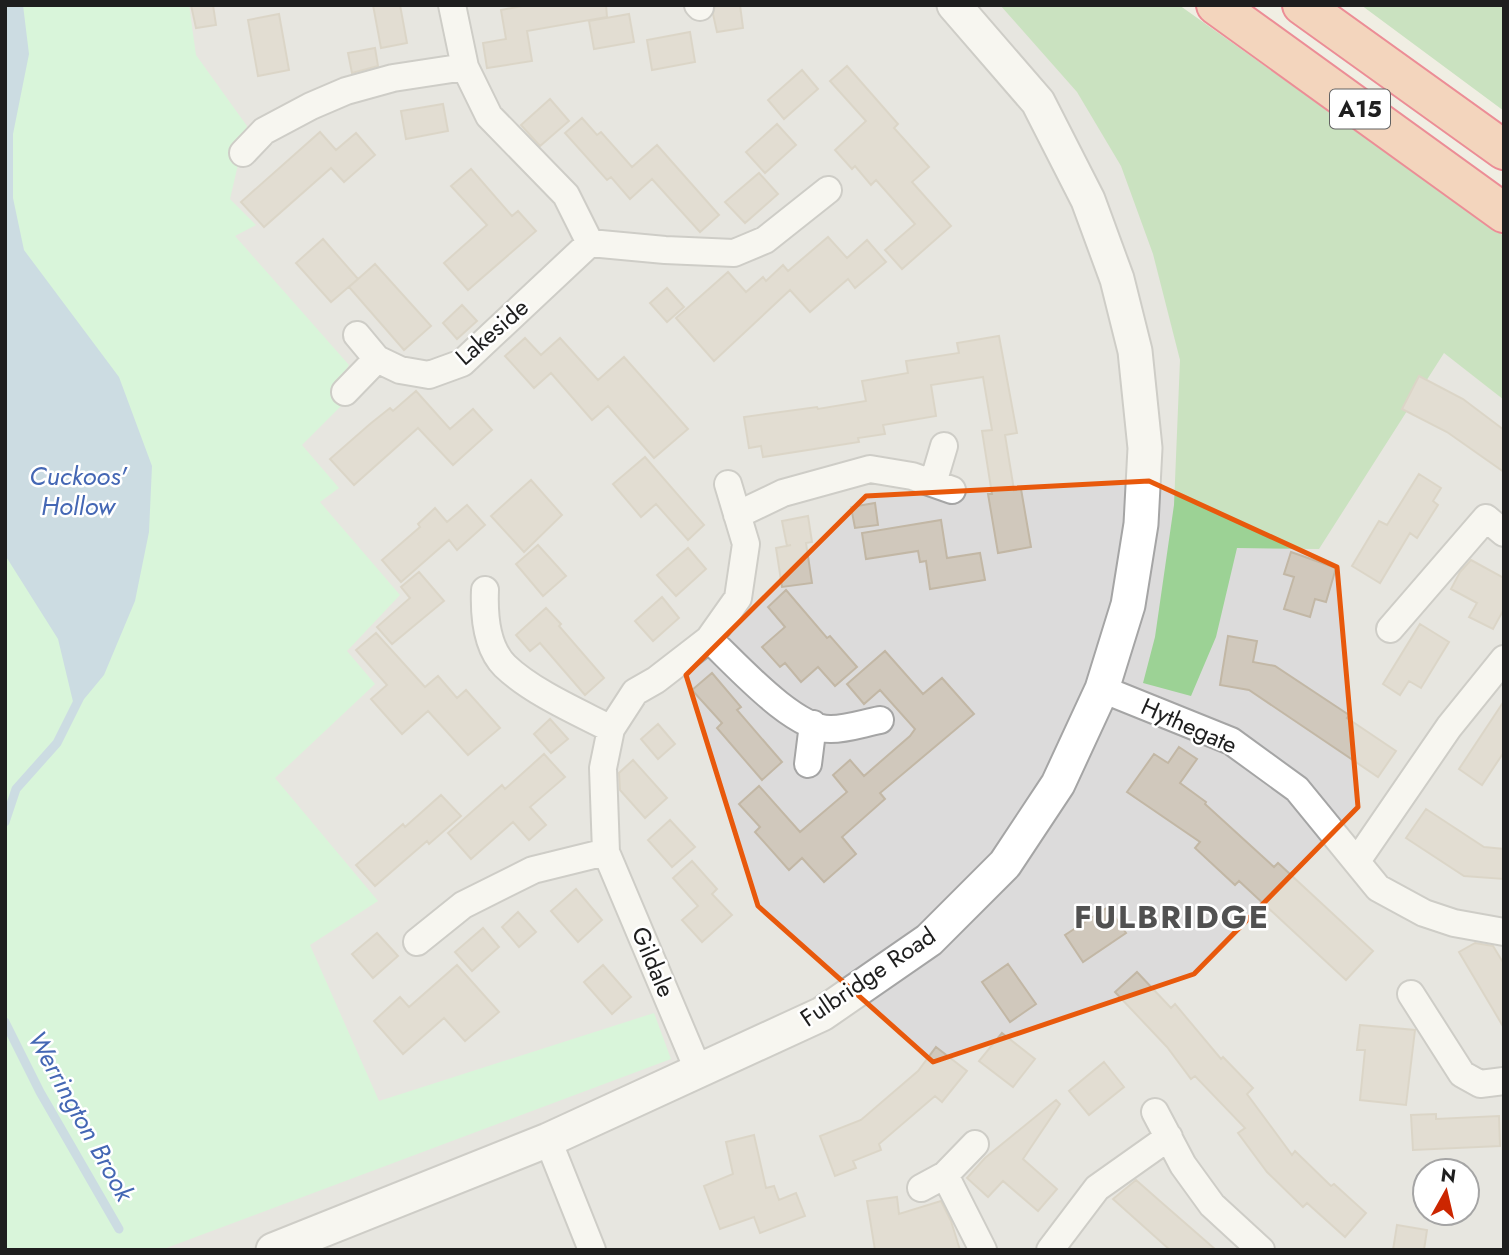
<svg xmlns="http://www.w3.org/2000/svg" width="1509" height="1255" viewBox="0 0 1509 1255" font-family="Jost,sans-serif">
<rect width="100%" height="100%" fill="#f0eee3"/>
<path fill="#dcdbdb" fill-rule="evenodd" d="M 5,5 L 1052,5 L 1444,352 L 1504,400 L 1504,1250 L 5,1250 ZM 1425,1171 L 1467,1171 L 1467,1213 L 1425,1213 Z"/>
<path fill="#9cd295" d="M 1000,5 L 1179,5 L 1504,236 L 1504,400 L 1444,353 L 1319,549 L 1237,548 L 1216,637 L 1191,696 L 1143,683 L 1155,637 L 1174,505 L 1180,360 L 1153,254 L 1121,166 L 1077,92 Z
M 1361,5 L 1504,5 L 1504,111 Z"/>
<path fill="#bdfdce" d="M 5,5 L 189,5 L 196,55 L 247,126 L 230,199 L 256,225 L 235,236 L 349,365 L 337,385 L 347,400 L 302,445 L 339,488 L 320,502 L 400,595 L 347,651 L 375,684 L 275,778 L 378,901 L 310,945 L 379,1101 L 654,1013 L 671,1059 L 161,1250 L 5,1250 Z"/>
<path fill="#a0c6e0" d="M 5,5 L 23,5 L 29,54 L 13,134 L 13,198 L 24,250 L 119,377 L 152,466 L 149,532 L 135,601 L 104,675 L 75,710 L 58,639 L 5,555 Z"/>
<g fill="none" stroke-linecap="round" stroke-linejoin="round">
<path stroke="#a0c6e0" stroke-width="9" d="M 5,822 L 16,789 L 57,743 L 79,699
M 5,1022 L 40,1092 L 119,1229"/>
</g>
<path fill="#d0c8bc" stroke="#c2b7a5" stroke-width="2" d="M 191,5 L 213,5 L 216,25 L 196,28 Z
M 373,5 L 400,5 L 407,43 L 381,48 Z
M 527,5 L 606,5 L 607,17 L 527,31 L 532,61 L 487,68 L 483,43 L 506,39 L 501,10 Z
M 715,5 L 740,5 L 743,28 L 717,32 L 713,14 Z
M 279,14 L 289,70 L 258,76 L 248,20 Z
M 629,14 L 634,42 L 594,49 L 589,21 Z
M 690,32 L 695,62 L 652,70 L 647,40 Z
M 375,48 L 378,66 L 352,73 L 348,53 Z
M 847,66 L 898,124 L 894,128 L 929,167 L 912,182 L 951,226 L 902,269 L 885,250 L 915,224 L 876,180 L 871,185 L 855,166 L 852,169 L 835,150 L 866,121 L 830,81 Z
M 802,70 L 818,89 L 784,119 L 768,100 Z
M 550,99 L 569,121 L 540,146 L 521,125 Z
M 443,104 L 448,131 L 406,139 L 401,111 Z
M 582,118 L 597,135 L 601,132 L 632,167 L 657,145 L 719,215 L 700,232 L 652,179 L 630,199 L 611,177 L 607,180 L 565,133 Z
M 777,124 L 796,145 L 765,173 L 746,152 Z
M 320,132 L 336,150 L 356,133 L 375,155 L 344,182 L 331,168 L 264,227 L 241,202 Z
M 471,169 L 512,216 L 518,211 L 536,231 L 468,290 L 444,263 L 487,225 L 451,186 Z
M 759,173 L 778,194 L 745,223 L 725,202 Z
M 828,237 L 847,258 L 867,240 L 886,262 L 855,288 L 848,279 L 810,312 L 790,290 L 714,361 L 676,318 L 728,272 L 746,292 L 763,277 L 766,281 L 783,265 L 788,271 Z
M 323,239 L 358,279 L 331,302 L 296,263 Z
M 375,264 L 431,326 L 404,350 L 349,287 Z
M 667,288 L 684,307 L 667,322 L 650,303 Z
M 462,305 L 477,321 L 457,339 L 443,323 Z
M 999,336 L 1017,433 L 1005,435 L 1014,490 L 1021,489 L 1031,547 L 998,553 L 988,494 L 992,494 L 982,431 L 992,430 L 983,377 L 931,385 L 936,416 L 883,425 L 885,434 L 858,438 L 859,442 L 763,457 L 761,446 L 749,448 L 744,417 L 817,407 L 818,409 L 866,401 L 862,381 L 908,373 L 906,361 L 959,353 L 957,343 Z
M 525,338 L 541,355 L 560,338 L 598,380 L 624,357 L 688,429 L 654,458 L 608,406 L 592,420 L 551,373 L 534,388 L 505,356 Z
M 1419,376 L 1463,399 L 1504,430 L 1504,472 L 1447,432 L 1402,409 Z
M 416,391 L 450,429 L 473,409 L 492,430 L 453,465 L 418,428 L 354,485 L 330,459 L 370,424 L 390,408 L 393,411 Z
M 645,457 L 704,525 L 688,540 L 656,504 L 641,517 L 613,484 Z
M 1419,474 L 1441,488 L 1433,501 L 1438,505 L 1417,538 L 1410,533 L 1380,583 L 1352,566 L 1379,521 L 1387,525 Z
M 531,480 L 562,515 L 524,552 L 491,516 Z
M 875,503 L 878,525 L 855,528 L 851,507 Z
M 467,505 L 485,525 L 457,550 L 449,540 L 401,582 L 382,560 L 420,527 L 418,524 L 435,508 L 447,522 Z
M 808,516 L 812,542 L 806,543 L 812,583 L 782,587 L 776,548 L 791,545 L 787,546 L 782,521 Z
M 941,520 L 947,558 L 980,553 L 985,580 L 930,589 L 926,561 L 920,562 L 918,551 L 866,559 L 862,533 Z
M 538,545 L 566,576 L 543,596 L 516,564 Z
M 688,548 L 706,569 L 676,596 L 657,575 Z
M 1291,552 L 1336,568 L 1326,602 L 1315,599 L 1310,617 L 1284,609 L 1294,577 L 1284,574 Z
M 1471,560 L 1504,578 L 1504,609 L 1493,629 L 1469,617 L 1477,603 L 1451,589 L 1460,572 Z
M 419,572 L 444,601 L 392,644 L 377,627 L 410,598 L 401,587 Z
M 786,590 L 827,638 L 830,636 L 857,667 L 835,686 L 818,667 L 801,682 L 785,663 L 780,667 L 762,647 L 785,627 L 768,607 Z
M 662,597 L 679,618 L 653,641 L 635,621 Z
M 546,608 L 561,624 L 559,626 L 604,678 L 585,695 L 540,643 L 530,651 L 516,635 Z
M 1420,624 L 1449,642 L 1421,688 L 1409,681 L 1400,695 L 1383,684 Z
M 376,633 L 425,687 L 438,676 L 457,698 L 466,690 L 500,728 L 468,755 L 428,711 L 402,734 L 371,699 L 387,685 L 356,650 Z
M 1228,636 L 1257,641 L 1253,662 L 1275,666 L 1349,715 L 1347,718 L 1396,751 L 1378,777 L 1249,690 L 1220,685 Z
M 885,651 L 923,694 L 942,678 L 974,714 L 880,793 L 885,799 L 842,837 L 856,854 L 824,882 L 802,858 L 789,870 L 755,832 L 760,827 L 739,804 L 759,786 L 800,832 L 847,792 L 833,775 L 850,760 L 864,776 L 910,736 L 915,729 L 880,690 L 864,704 L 847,684 Z
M 712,673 L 741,707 L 737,710 L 782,762 L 762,780 L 717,728 L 722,723 L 692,690 Z
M 1504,701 L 1504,752 L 1482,785 L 1459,769 Z
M 550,719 L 568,739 L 551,753 L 534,734 Z
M 658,724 L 675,744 L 658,759 L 641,739 Z
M 1179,747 L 1197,759 L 1180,783 L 1206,802 L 1205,804 L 1274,867 L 1278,863 L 1373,951 L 1346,980 L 1239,881 L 1235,885 L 1195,848 L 1200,842 L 1127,792 L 1154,754 L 1168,763 Z
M 544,754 L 565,777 L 530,807 L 546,825 L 529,840 L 513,822 L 471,859 L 448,833 L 502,785 L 505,789 Z
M 633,760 L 667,798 L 645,818 L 620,790 L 619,773 Z
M 441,795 L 461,816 L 429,844 L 427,841 L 375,886 L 356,865 L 403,824 L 405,827 Z
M 1426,809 L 1484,847 L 1504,849 L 1504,879 L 1464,876 L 1406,838 Z
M 670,820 L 695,847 L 672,867 L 648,840 Z
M 692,861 L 717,889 L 712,894 L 732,915 L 702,942 L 682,920 L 698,906 L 673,878 Z
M 576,889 L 602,920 L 578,942 L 551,911 Z
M 1108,907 L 1126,933 L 1083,962 L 1065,935 Z
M 518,912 L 536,932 L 519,947 L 502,927 Z
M 483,928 L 499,947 L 472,971 L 455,952 Z
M 377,933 L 398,956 L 373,978 L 352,954 Z
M 1475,943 L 1493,946 L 1504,964 L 1504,1028 L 1459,952 Z
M 1008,964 L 1036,1004 L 1010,1022 L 982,982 Z
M 457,965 L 499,1012 L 465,1041 L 444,1018 L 403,1054 L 374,1021 L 400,997 L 409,1007 Z
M 603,965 L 631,997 L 612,1014 L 584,982 Z
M 1137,972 L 1171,1008 L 1175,1004 L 1221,1059 L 1223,1057 L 1253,1088 L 1247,1094 L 1292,1155 L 1295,1151 L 1331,1186 L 1334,1184 L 1366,1213 L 1345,1237 L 1307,1203 L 1303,1207 L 1267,1172 L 1238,1133 L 1245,1128 L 1195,1076 L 1191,1079 L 1167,1047 L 1115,992 Z
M 1360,1025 L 1415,1030 L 1406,1105 L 1360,1100 L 1365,1050 L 1357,1050 Z
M 1002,1033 L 1035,1059 L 1013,1087 L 979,1061 Z
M 936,1047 L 967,1071 L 942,1102 L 935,1096 L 879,1144 L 881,1150 L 853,1161 L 856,1168 L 835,1176 L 820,1136 L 861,1120 L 918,1071 Z
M 1104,1062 L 1124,1087 L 1089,1115 L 1069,1091 Z
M 1056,1100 L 1060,1104 L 1023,1159 L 1057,1189 L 1038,1211 L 1003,1181 L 988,1197 L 967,1178 L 985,1158 Z
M 1436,1114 L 1436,1119 L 1499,1116 L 1500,1146 L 1413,1150 L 1411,1115 Z
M 754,1135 L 766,1188 L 774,1186 L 779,1200 L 796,1193 L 805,1216 L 760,1233 L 754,1217 L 720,1229 L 704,1186 L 733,1174 L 726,1142 Z
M 1136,1180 L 1161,1202 L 1216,1250 L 1170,1250 L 1113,1199 Z
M 897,1197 L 899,1214 L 941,1201 L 951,1221 L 960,1250 L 875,1250 L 867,1201 Z
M 1397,1225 L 1427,1230 L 1424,1250 L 1393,1250 Z"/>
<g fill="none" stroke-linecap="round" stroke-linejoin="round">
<defs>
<path id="minor" d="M 452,5 L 465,67 L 489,116 L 566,195 L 590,243 L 665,250 L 734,253 L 765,240 L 828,190
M 698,5 L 700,7
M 243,153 L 264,131 L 311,106 L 346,91 L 393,78 L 465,67
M 357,335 L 377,359 L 400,370 L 429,375 L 462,363 L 590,243
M 345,392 L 377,359
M 933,483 L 944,446
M 737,515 L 783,493 L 870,469 L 912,476 L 952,490
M 485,590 C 484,614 486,647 505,666 C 532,692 578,712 611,729
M 1390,629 L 1486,518 L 1504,533
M 709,639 C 736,664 794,730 831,729 C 847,729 864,723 880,720
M 1102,689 L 1231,741 L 1297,789 L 1378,888 L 1424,913 L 1454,923 L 1504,932
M 808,764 L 813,724
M 1357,861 L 1449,727 L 1504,659
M 417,942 L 463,905 L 533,870 L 606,852
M 1411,994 L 1462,1074 L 1480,1084 L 1504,1081
M 699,1072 L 606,852 L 603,768 L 611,729 L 635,692 L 656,680 L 709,639 L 738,598 L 746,544 L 728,484
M 1155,1112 L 1183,1165 L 1212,1205 L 1261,1250
M 548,1140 L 592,1250
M 945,1175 L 983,1250
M 921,1188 L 945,1175 L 975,1144
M 1050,1250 L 1097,1188 L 1169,1137"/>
<path id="tertiary" d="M 273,1250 L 548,1140 L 822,1014 L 929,940 L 1005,864 L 1058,784 L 1102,689 L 1128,605 L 1141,524 L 1145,448 L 1135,351 L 1117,279 L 1088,200 L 1038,102 L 954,5"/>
<path id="trunk" d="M 1216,5 L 1504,213
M 1302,5 L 1504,150"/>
</defs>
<use href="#minor" stroke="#a5a5a5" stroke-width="30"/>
<use href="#tertiary" stroke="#a5a5a5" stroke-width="37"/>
<use href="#trunk" stroke="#e61838" stroke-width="42"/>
<use href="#minor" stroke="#fff" stroke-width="26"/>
<use href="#tertiary" stroke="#fff" stroke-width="33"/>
<use href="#trunk" stroke="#f6b68f" stroke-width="38"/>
</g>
<path d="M0 0H1509V1255H0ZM 1149,481 L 1337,567 L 1358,807 L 1194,974 L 933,1062 L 758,906 L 686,675 L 866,496 Z" fill="#f0eee3" fill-opacity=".55" fill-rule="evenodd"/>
<path fill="none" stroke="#e8590c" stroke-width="5" stroke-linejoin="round" d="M 1149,481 L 1337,567 L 1358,807 L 1194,974 L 933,1062 L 758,906 L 686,675 L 866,496 Z"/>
<g text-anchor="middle" stroke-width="5" stroke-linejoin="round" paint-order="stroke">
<rect fill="#fff" stroke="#626262" stroke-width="2" x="1330" y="89.5" width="60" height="39" rx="5"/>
<g font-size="23" font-weight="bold" fill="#1e1e1e">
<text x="1360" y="117">A15</text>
</g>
<g font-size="24" fill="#1e1e1e" stroke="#fff">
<text transform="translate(492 332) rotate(-41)" y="8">Lakeside</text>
<text transform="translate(1189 726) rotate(24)" y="8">Hythegate</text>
<text transform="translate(653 962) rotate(67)" y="8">Gildale</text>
<text transform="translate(868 977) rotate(-34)" y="8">Fulbridge Road</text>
</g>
<g font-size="26" font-style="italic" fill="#4467b4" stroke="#fff">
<text x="78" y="485">Cuckoos'<tspan x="78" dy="30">Hollow</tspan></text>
<text transform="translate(81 1116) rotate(61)" y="9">Werrington Brook</text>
</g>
<g font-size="32" font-weight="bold" letter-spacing="2" fill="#515151" stroke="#fff">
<text x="1172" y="928">FULBRIDGE</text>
</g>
</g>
<rect width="1509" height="1255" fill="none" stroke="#1e1e1e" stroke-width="14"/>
<g transform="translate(1446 1192) rotate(8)"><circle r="33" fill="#ffffff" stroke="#a5a5a5" stroke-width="2"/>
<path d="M0-5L12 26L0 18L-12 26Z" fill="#cc2600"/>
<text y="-10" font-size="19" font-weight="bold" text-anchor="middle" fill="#1e1e1e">N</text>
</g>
</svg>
